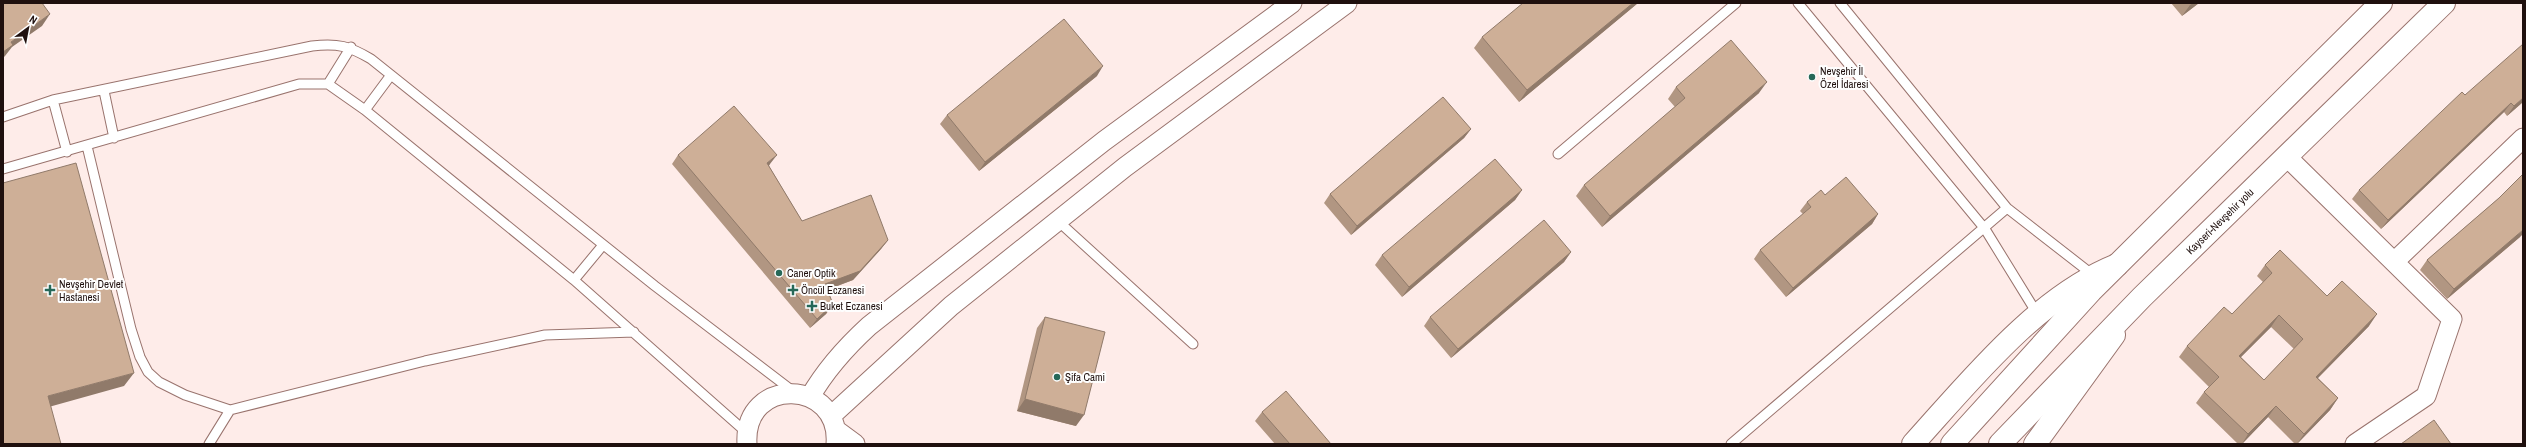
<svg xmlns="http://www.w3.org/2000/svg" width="2526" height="447" viewBox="0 0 2526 447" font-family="'Archivo Narrow',sans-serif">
<rect width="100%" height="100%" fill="#feece9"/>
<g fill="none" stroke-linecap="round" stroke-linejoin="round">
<defs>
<path id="lane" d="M 1798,3 L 1985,229 L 2038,315
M 1840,3 L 2007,208 L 2093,275
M 328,84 L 351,47
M 104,91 L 114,138
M 53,100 L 67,152
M 365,110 L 391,75
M 3,117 L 53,100 L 312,46 C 338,43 349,46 371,59 L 655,286 L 794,392
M 87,146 L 131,329 L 140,357 L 148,372 L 159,382 L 185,395 L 230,410 L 425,361 L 545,335 L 634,332
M 1558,154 L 1736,3
M 3,169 L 299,84 L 328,84 L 365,110 L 574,280 L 747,433
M 1058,221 L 1193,344
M 574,280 L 603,245
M 209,444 L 230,410
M 1731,444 L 2007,208"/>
<path id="street" d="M 2286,156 L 2452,319 L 2426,396 L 2355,444
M 2395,261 L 2523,138
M 810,397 C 826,369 845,348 869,326 L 1104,141 L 1292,3
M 831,416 L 951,306 L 1125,167 L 1347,3
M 836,430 L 855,444
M 747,444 C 743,375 841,379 836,444"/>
<path id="secondary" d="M 1913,444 C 1970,381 2037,297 2117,265
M 2035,444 L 2114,335"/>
<g id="highway">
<path d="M 1952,444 L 2091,291 L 2381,3"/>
<path id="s1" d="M 2000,444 L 2142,297 L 2444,3"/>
</g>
</defs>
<use href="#lane" stroke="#99736d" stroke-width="11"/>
<use href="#street" stroke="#99736d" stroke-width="21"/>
<use href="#secondary" stroke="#99736d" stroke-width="24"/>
<use href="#highway" stroke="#99736d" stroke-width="24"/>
<use href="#lane" stroke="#fff" stroke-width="9"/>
<use href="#street" stroke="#fff" stroke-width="19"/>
<use href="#secondary" stroke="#fff" stroke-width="22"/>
<use href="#highway" stroke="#fff" stroke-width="22"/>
</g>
<path fill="#b19682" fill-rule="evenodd" d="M 1638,3 L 1519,102 L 1474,48 L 1482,37 Z
M 2171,3 L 2199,3 L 2182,16 Z
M 1097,76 L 979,171 L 940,124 L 947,115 Z
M 1676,87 L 1759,93 L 1602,227 L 1576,196 L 1584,185 L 1675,107 L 1668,99 Z
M 2465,95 L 2523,102 L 2507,116 L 2504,112 L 2381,229 L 2352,199 L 2359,190 Z
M 1471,129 L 1464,138 L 1351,235 L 1324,203 L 1330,194 Z
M 678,155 L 770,164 L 769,166 L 802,221 L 888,240 L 881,249 L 853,280 L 827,290 L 833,304 L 826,314 L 810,328 L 672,164 Z
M 1522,190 L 1515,200 L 1402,297 L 1375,265 L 1382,255 Z
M 1825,195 L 1878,214 L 1872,224 L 1786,297 L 1754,259 L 1760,250 L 1803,214 L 1800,211 L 1807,202 Z
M 2499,198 L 2520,237 L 2447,299 L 2420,270 L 2427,260 Z
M 1571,252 L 1564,262 L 1451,358 L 1424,326 L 1430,317 Z
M 2265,265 L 2327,296 L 2369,326 L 2318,378 L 2338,398 L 2330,410 L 2297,444 L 2295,444 L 2268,417 L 2242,444 L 2238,444 L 2196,403 L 2204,392 L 2209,387 L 2179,357 L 2187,346 L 2232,314 L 2263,282 L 2257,276 ZM 2271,327 L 2294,349 L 2264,380 L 2241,357 Z
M 1045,317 L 1076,426 L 1017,411 L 1037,328 Z
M 1262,412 L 1331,444 L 1275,444 L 1255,421 Z"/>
<path fill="#907a6a" d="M 1633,3 L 1638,3 L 1519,102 L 1527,90 Z
M 2193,3 L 2199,3 L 2182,16 L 2190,5 Z
M 50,14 L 42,26 L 12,47 L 5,56 L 3,58 L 3,52 L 11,42 Z
M 1103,66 L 1097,76 L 979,171 L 985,162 Z
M 1767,82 L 1759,93 L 1602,227 L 1610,216 Z
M 2523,98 L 2523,102 L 2507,116 L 2514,106 Z
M 2511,103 L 2504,112 L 2381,229 L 2388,220 Z
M 1471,129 L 1464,138 L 1351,235 L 1357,226 Z
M 777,155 L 770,164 L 761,173 L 767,163 Z
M 1522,190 L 1515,200 L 1402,297 L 1409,287 Z
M 1878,214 L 1872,224 L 1786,297 L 1793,288 Z
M 2523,230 L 2523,234 L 2520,237 L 2447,299 L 2454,289 Z
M 888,240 L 881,249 L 853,280 L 818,293 L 825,284 Z
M 1571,252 L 1564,262 L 1451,358 L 1458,349 Z
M 833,304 L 826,314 L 810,328 L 817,319 Z
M 2377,314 L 2369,326 L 2308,388 L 2316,377 Z
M 2279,315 L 2271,327 L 2231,367 L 2239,356 Z
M 134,373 L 124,386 L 38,410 L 48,396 Z
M 2338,398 L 2330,410 L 2297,444 L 2304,434 Z
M 1025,399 L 1084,415 L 1076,426 L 1017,411 Z
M 2276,406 L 2268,417 L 2242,444 L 2248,434 Z"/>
<path fill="#ceaf97" stroke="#907a6a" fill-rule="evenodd" d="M 3,3 L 42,3 L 50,14 L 11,42 L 13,45 L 3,52 Z
M 1523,3 L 1633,3 L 1527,90 L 1482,37 Z
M 1064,19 L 1103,66 L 985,162 L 947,115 Z
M 1731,40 L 1767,82 L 1610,216 L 1584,185 L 1685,98 L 1676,87 Z
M 2523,44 L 2523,98 L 2514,106 L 2511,103 L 2388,220 L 2359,190 L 2462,92 L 2465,95 Z
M 1443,97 L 1471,129 L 1357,226 L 1330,194 Z
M 734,106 L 777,155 L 767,163 L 802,221 L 871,195 L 888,240 L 860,271 L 825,284 L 833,304 L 817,319 L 678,155 Z
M 1495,159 L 1522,190 L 1409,287 L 1382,255 Z
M 76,163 L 134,373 L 48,396 L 61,444 L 3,444 L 3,183 Z
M 2523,174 L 2523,230 L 2454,289 L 2427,260 L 2499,198 Z
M 1846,177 L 1878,214 L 1793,288 L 1760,250 L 1811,207 L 1807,202 L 1821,190 L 1825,195 Z
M 1544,220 L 1571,252 L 1458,349 L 1430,317 Z
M 2280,250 L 2327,296 L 2342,281 L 2377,314 L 2316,377 L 2338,398 L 2304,434 L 2276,406 L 2248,434 L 2204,392 L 2219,377 L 2187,346 L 2224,307 L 2232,314 L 2272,273 L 2265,265 ZM 2279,315 L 2303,339 L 2264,380 L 2239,356 Z
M 1045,317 L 1105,332 L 1084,415 L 1025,399 Z
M 1286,391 L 1331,444 L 1290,444 L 1262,412 Z
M 2434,420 L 2451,444 L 2401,444 Z"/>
<g fill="#266858" stroke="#fefefe" stroke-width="1.5">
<circle cx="1812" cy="77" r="4"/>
<circle cx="779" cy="273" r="4"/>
<path d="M48 284h4v4h4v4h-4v4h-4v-4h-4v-4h4z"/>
<path d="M791 284h4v4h4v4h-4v4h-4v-4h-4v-4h4z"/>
<path d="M810 300h4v4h4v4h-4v4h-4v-4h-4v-4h4z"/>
<circle cx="1057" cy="377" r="4"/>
</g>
<g text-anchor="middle" stroke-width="4" stroke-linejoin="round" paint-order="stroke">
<g font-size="11" fill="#1f100e" stroke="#fefefe" text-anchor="start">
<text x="1820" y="75">Nevşehir İl<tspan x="1820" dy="13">Özel İdaresi</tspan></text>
<text x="787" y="277">Caner Optik</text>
<text x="59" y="288">Nevşehir Devlet<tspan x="59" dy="13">Hastanesi</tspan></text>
<text x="801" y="294">Öncül Eczanesi</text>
<text x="820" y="310">Buket Eczanesi</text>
<text x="1065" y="381">Şifa Cami</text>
</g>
<g font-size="11" fill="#1f100e" stroke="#fefefe">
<text dy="4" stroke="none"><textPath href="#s1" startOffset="313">Kayseri-Nevşehir yolu</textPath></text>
</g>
</g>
<rect width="2526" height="447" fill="none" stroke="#1f100e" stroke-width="8"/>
<g transform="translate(28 28) rotate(32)" stroke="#fefefe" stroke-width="3" paint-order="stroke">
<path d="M0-3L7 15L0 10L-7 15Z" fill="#1f100e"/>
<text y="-6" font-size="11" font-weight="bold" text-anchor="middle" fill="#1f100e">N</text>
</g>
</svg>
